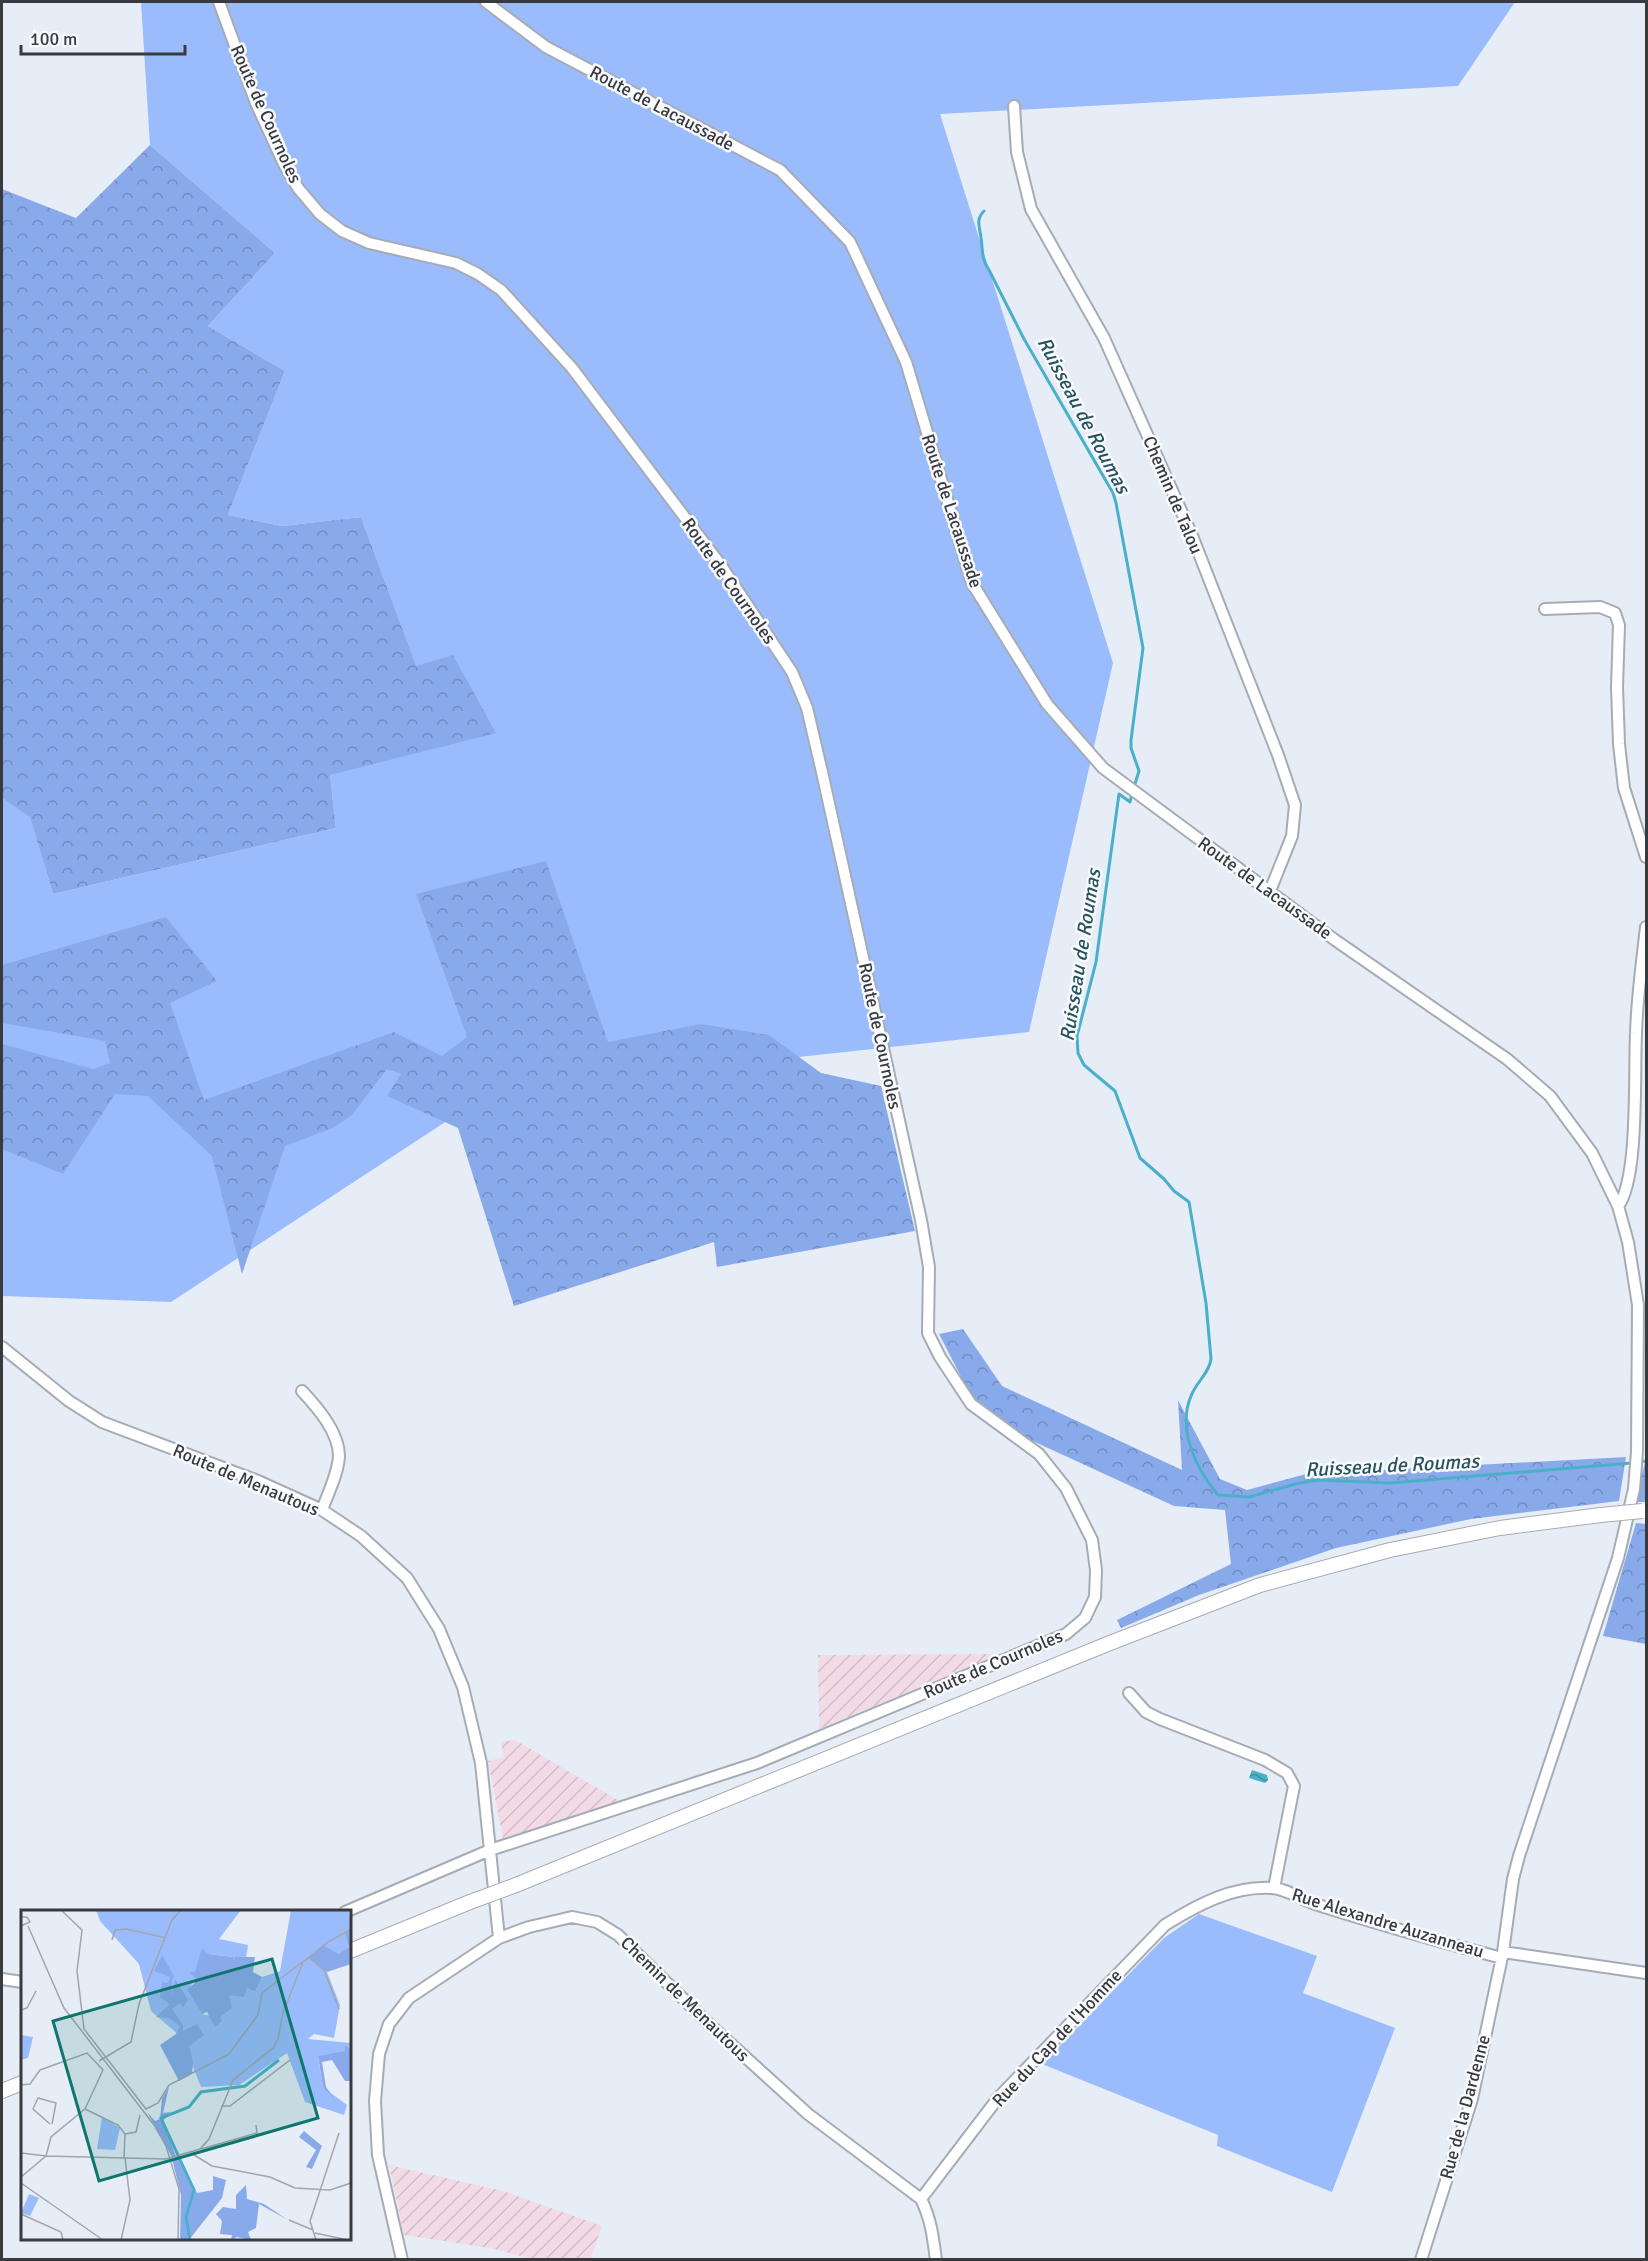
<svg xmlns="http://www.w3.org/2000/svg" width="1648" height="2261" viewBox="0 0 1648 2261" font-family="Signika,sans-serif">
<defs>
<pattern id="industrial-furrows" width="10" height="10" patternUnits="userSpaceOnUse" patternTransform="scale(1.5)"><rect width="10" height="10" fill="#f2dbe6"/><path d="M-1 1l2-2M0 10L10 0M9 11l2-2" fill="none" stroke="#d0bdc6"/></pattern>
<pattern id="forest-crowns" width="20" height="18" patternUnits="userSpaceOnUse" patternTransform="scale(1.5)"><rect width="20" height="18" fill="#89aaea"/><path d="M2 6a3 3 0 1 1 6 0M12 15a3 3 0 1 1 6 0" fill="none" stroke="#718bbf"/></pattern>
<pattern id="water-waves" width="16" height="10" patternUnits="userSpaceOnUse" patternTransform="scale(1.5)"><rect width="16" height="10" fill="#4ab0c9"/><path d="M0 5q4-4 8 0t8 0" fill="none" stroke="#3f90a5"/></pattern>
</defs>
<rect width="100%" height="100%" fill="#e7edf6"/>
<path fill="url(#industrial-furrows)" d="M 1000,1654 L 819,1729 L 818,1655 Z
M 515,1740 L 621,1802 L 503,1839 L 488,1761 L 504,1757 L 501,1742 Z
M 389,2165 L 503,2191 L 602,2226 L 591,2259 L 530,2259 L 495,2249 L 404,2235 Z"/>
<path fill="#9abcfd" d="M 141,2 L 1515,2 L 1458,86 L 940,114 L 1113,663 L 1029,1032 L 494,1090 L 171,1302 L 2,1296 L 2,798 L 30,816 L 53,894 L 336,828 L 330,775 L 416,667 L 361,517 L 282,526 L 228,515 L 285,371 L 208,326 L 275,253 L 150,145 Z
M 1199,1914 L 1317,1956 L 1303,1993 L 1395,2028 L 1332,2192 L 1217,2146 L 1218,2135 L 1042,2064 L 1164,1938 Z"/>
<path fill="url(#forest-crowns)" d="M 150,145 L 275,253 L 208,326 L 285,371 L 228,515 L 282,526 L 361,517 L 416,666 L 453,655 L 496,733 L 330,775 L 336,828 L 53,894 L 30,817 L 2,798 L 2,189 L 76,218 Z
M 546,861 L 608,1042 L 701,1024 L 769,1035 L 821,1073 L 881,1086 L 915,1231 L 717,1267 L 714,1242 L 514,1306 L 458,1128 L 387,1096 L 401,1074 L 387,1069 L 352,1115 L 333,1128 L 285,1146 L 242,1274 L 212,1156 L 148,1096 L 115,1094 L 63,1174 L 2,1149 L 2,1044 L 93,1069 L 110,1063 L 105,1041 L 2,1023 L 2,965 L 166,917 L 217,981 L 170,1003 L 204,1100 L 394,1032 L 442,1056 L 467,1037 L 416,894 Z
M 963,1329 L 1002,1386 L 1182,1470 L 1178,1400 L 1220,1479 L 1247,1490 L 1306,1474 L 1626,1457 L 1619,1501 L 1471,1519 L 1336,1548 L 1199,1595 L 1121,1628 L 1117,1620 L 1231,1564 L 1225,1510 L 1174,1506 L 1024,1437 L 972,1398 L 939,1334 Z
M 1646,1458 L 1646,1502 L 1635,1502 Z
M 1636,1523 L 1646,1524 L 1646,1644 L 1603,1636 Z"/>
<path fill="url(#water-waves)" d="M 1252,1770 L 1267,1775 L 1268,1780 L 1265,1783 L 1249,1778 Z"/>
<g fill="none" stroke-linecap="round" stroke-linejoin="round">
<path stroke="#4ab0c9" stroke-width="3" d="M 984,211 C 975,220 980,227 981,238 C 983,251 981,258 989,270 L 1024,339 L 1113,493 L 1116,503 L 1143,648 L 1131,740 L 1131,748 L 1139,771 L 1134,787
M 1132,793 L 1130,802 L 1119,794 L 1096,962 L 1077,1036 L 1078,1053 L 1084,1065 L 1115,1091 L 1140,1158 L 1164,1179 L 1174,1191 L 1189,1202 L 1206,1303 L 1211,1359 C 1209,1374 1196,1382 1191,1396 C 1177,1429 1196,1469 1218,1495 L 1249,1497 L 1299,1483 L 1318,1480 L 1390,1483 L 1632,1463
M 1639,1462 L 1646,1461"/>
<defs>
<path id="minor" d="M 219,2 L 256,103 L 284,164 L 298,188 L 320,214 L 342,231 L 369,243 L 456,263 L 478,274 L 501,290 L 572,368 L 720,564 L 792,672 L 807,708 L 822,772 L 921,1220 L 929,1267 L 928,1333 L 940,1357 L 971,1404 L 1039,1454 L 1066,1488 L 1092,1540 L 1096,1570 L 1095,1597 L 1085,1618 L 1066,1634 L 757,1763 L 490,1850 L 345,1912
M 486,2 L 546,47 L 780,170 L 850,242 L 906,362 L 972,583 L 1047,704 L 1103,768 L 1335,940 L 1507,1059 L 1550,1096 L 1592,1153 L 1618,1206 L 1628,1242 L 1638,1305 L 1637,1452 L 1634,1489 L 1618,1558 L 1519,1856 L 1513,1879 L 1503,1952 L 1472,2099 L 1421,2260
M 1014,106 L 1017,152 L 1031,209 L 1104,338 L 1191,533 L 1278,755 L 1295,805 L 1292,836 L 1270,891
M 1545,609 L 1600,607 L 1615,613 L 1619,625 L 1617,687 L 1619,744 L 1624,788 L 1646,857
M 1618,1206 C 1639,1180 1634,1071 1636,1033 C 1637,998 1642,962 1646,927
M 2,1347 L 69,1401 L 102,1422 L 258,1481 L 322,1510 L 361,1536 L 407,1578 L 439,1629 L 463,1687 L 481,1763 L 499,1938
M 302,1391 C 317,1407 339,1432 339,1456 C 338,1474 328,1493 322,1510
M 1129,1693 L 1146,1712 L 1160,1719 L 1265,1760 L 1287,1773 L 1294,1786 L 1274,1888
M 1503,1952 L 1646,1973
M 2,1979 L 22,1982
M 402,2260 L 378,2155 L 375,2101 L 379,2054 L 389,2024 L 409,1998 L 499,1938 L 529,1927 L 572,1917 L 597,1922 L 618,1935 L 710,2025 L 808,2114 L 921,2199
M 936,2260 C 933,2237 931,2219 921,2199 L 998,2098 L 1165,1925 C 1197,1905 1232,1886 1271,1888 C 1286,1888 1303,1901 1318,1905 C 1379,1924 1440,1942 1502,1958"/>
<path id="major" d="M 516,1885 L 1110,1643 L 1260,1585 L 1390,1550 L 1500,1528 L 1601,1515
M 350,1951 L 470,1902
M 2,2091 L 22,2083"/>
</defs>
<use href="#minor" stroke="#a6abb4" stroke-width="14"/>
<use href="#major" stroke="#a6abb4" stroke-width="16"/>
<use href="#minor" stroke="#fff" stroke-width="10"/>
<use href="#major" stroke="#fff" stroke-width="14"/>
<defs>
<path id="major-bridge" d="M 1601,1515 L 1642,1511
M 470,1902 L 516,1885"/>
</defs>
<use href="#major-bridge" stroke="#a6abb4" stroke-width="16" stroke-linecap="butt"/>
<use href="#major-bridge" stroke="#fff" stroke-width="14"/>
</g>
<g text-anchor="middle" stroke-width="5" stroke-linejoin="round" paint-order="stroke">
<g font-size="18" fill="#383a3e" stroke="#f8fafe">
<text transform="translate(662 108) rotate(28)" y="6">Route de Lacaussade</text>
<text transform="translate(266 114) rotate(66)" y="6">Route de Cournoles</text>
<text transform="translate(1173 495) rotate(67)" y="6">Chemin de Talou</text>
<text transform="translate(952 511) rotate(72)" y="6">Route de Lacaussade</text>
<text transform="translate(729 581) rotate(55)" y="6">Route de Cournoles</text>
<text transform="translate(1265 888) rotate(36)" y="6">Route de Lacaussade</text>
<text transform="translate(880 1036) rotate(78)" y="6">Route de Cournoles</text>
<text transform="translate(246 1480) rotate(23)" y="6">Route de Menautous</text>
<text transform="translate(993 1664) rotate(-23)" y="6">Route de Cournoles</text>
<text transform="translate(1388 1923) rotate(17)" y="6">Rue Alexandre Auzanneau</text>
<text transform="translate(685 1999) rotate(44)" y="6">Chemin de Menautous</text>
<text transform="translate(1057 2038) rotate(-47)" y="6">Rue du Cap de l'Homme</text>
<text transform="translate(1465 2107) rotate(-75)" y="6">Rue de la Dardenne</text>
</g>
<g font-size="20" font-style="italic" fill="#27535e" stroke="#f8fafe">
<text transform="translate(1084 415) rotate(62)" y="7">Ruisseau de Roumas</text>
<text transform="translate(1080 955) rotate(-81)" y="7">Ruisseau de Roumas</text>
<text transform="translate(1392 1465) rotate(-3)" y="7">Ruisseau de Roumas</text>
</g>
</g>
<g transform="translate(21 1910)">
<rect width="330" height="330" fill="#e7edf6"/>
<path d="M 75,0 L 220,0 L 198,29 L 227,35 L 225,48 L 212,51 L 213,47 L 187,44 L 174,62 L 169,62 L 175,69 L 167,79 L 181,104 L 198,107 L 208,85 L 226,78 L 234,82 L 241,67 L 259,61 L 270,0 L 328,0 L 330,19 L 324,24 L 328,37 L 317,44 L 287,48 L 306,62 L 319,95 L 313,128 L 293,124 L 287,129 L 330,133 L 330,139 L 324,135 L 325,141 L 297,147 L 302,177 L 326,195 L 323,205 L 284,192 L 266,143 L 218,175 L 180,177 L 160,127 L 130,101 L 118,54 L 79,11 ZM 0,125 L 12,127 L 7,148 L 0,150 ZM 81,207 L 99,218 L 94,240 L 76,239 ZM 8,284 L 18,288 L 9,306 L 0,303 Z" fill="#9abcfd"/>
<path d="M 330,19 L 330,54 L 306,62 L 287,48 L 302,35 L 317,44 L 328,37 L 324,24 ZM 181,38 L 187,44 L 213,47 L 212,51 L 214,47 L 234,47 L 232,62 L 241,67 L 234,82 L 226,78 L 223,87 L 208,85 L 211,98 L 199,107 L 201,111 L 194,117 L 186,102 L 181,104 L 166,79 L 173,74 L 175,69 L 168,62 L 174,62 ZM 141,45 L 153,66 L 151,71 L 150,87 L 154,69 L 167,90 L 162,97 L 159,93 L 151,99 L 162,115 L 162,121 L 176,114 L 183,125 L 168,136 L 172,152 L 171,164 L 158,171 L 139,135 L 155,124 L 159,116 L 148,108 L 135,107 L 149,94 L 139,87 L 141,72 L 147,73 L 149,67 L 133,61 ZM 324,135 L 330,139 L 330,171 L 324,171 L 311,150 L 301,152 L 305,177 L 313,188 L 302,177 L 297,146 L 324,141 ZM 148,177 L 142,203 L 149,202 L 142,211 L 155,247 L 151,247 L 126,202 L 134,211 L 139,209 L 141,188 ZM 283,221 L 301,236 L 291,259 L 285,257 L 295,240 L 278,227 ZM 159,248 L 176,283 L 192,280 L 192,266 L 205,270 L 201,288 L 168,330 L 159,330 L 160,285 L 151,249 ZM 225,275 L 226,289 L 243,294 L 267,310 L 238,294 L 235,318 L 227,322 L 230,330 L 216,327 L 210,330 L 211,325 L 199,324 L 201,311 L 195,304 L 202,297 L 215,299 L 215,285 Z" fill="#89aaea"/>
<path fill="none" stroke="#4ab0c9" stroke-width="3" d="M 169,330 L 165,307 L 173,280 L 140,208 L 168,197 L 180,182 L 224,176 L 258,150"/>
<path fill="none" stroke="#a1a5ac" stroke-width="1.5" d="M 40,0 L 61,20 L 56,61 L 63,119 L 125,199 L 137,193 L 148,175 L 208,144 L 237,105 L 241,83 L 281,52M 0,7 L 6,7 L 9,12 L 0,16M 7,16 L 43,98 L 133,215 L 145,236 L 158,279 L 157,330M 91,30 L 94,20 L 106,19 L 145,28M 287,47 L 303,60 L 318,99M 0,100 L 6,98 L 15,81M 78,151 L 110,132 L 118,94 L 151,10 L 160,0M 0,175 L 9,174 L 19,160 L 66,143 L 82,160 L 64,199M 200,196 L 209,196 L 269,150M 29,214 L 12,199 L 17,188 L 35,193 L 31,214M 104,224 L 115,222 L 119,205M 180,239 L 236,223 L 235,215M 0,243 L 25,246 L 30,227 L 64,199 L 97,215 L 104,224M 170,243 L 191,256 L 249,267 L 274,278 L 309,280 L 330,273M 103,248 L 104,224M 0,267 L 25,246 L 145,249 L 179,239 L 188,229 L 212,170 L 252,138 L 257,129 L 262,103 L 282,52 L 307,32 L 330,19M 0,273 L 82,330M 0,304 L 40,322 L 42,330M 268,310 L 292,320M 294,323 L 322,329M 100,330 L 109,290 L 104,248M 295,330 L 289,311 L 318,223"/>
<path fill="#0f766e" fill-opacity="0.15" stroke="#0f766e" stroke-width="3" d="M 251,49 L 297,208 L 78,271 L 32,111 Z"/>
<rect width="330" height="330" fill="none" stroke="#383a3e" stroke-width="3"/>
</g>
<rect width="1648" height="2261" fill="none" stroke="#383a3e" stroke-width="6"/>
<path d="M21 45v9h164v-9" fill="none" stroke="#383a3e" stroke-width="3"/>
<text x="30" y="45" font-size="18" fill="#383a3e" stroke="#f8fafe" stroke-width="4.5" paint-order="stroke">100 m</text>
</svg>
